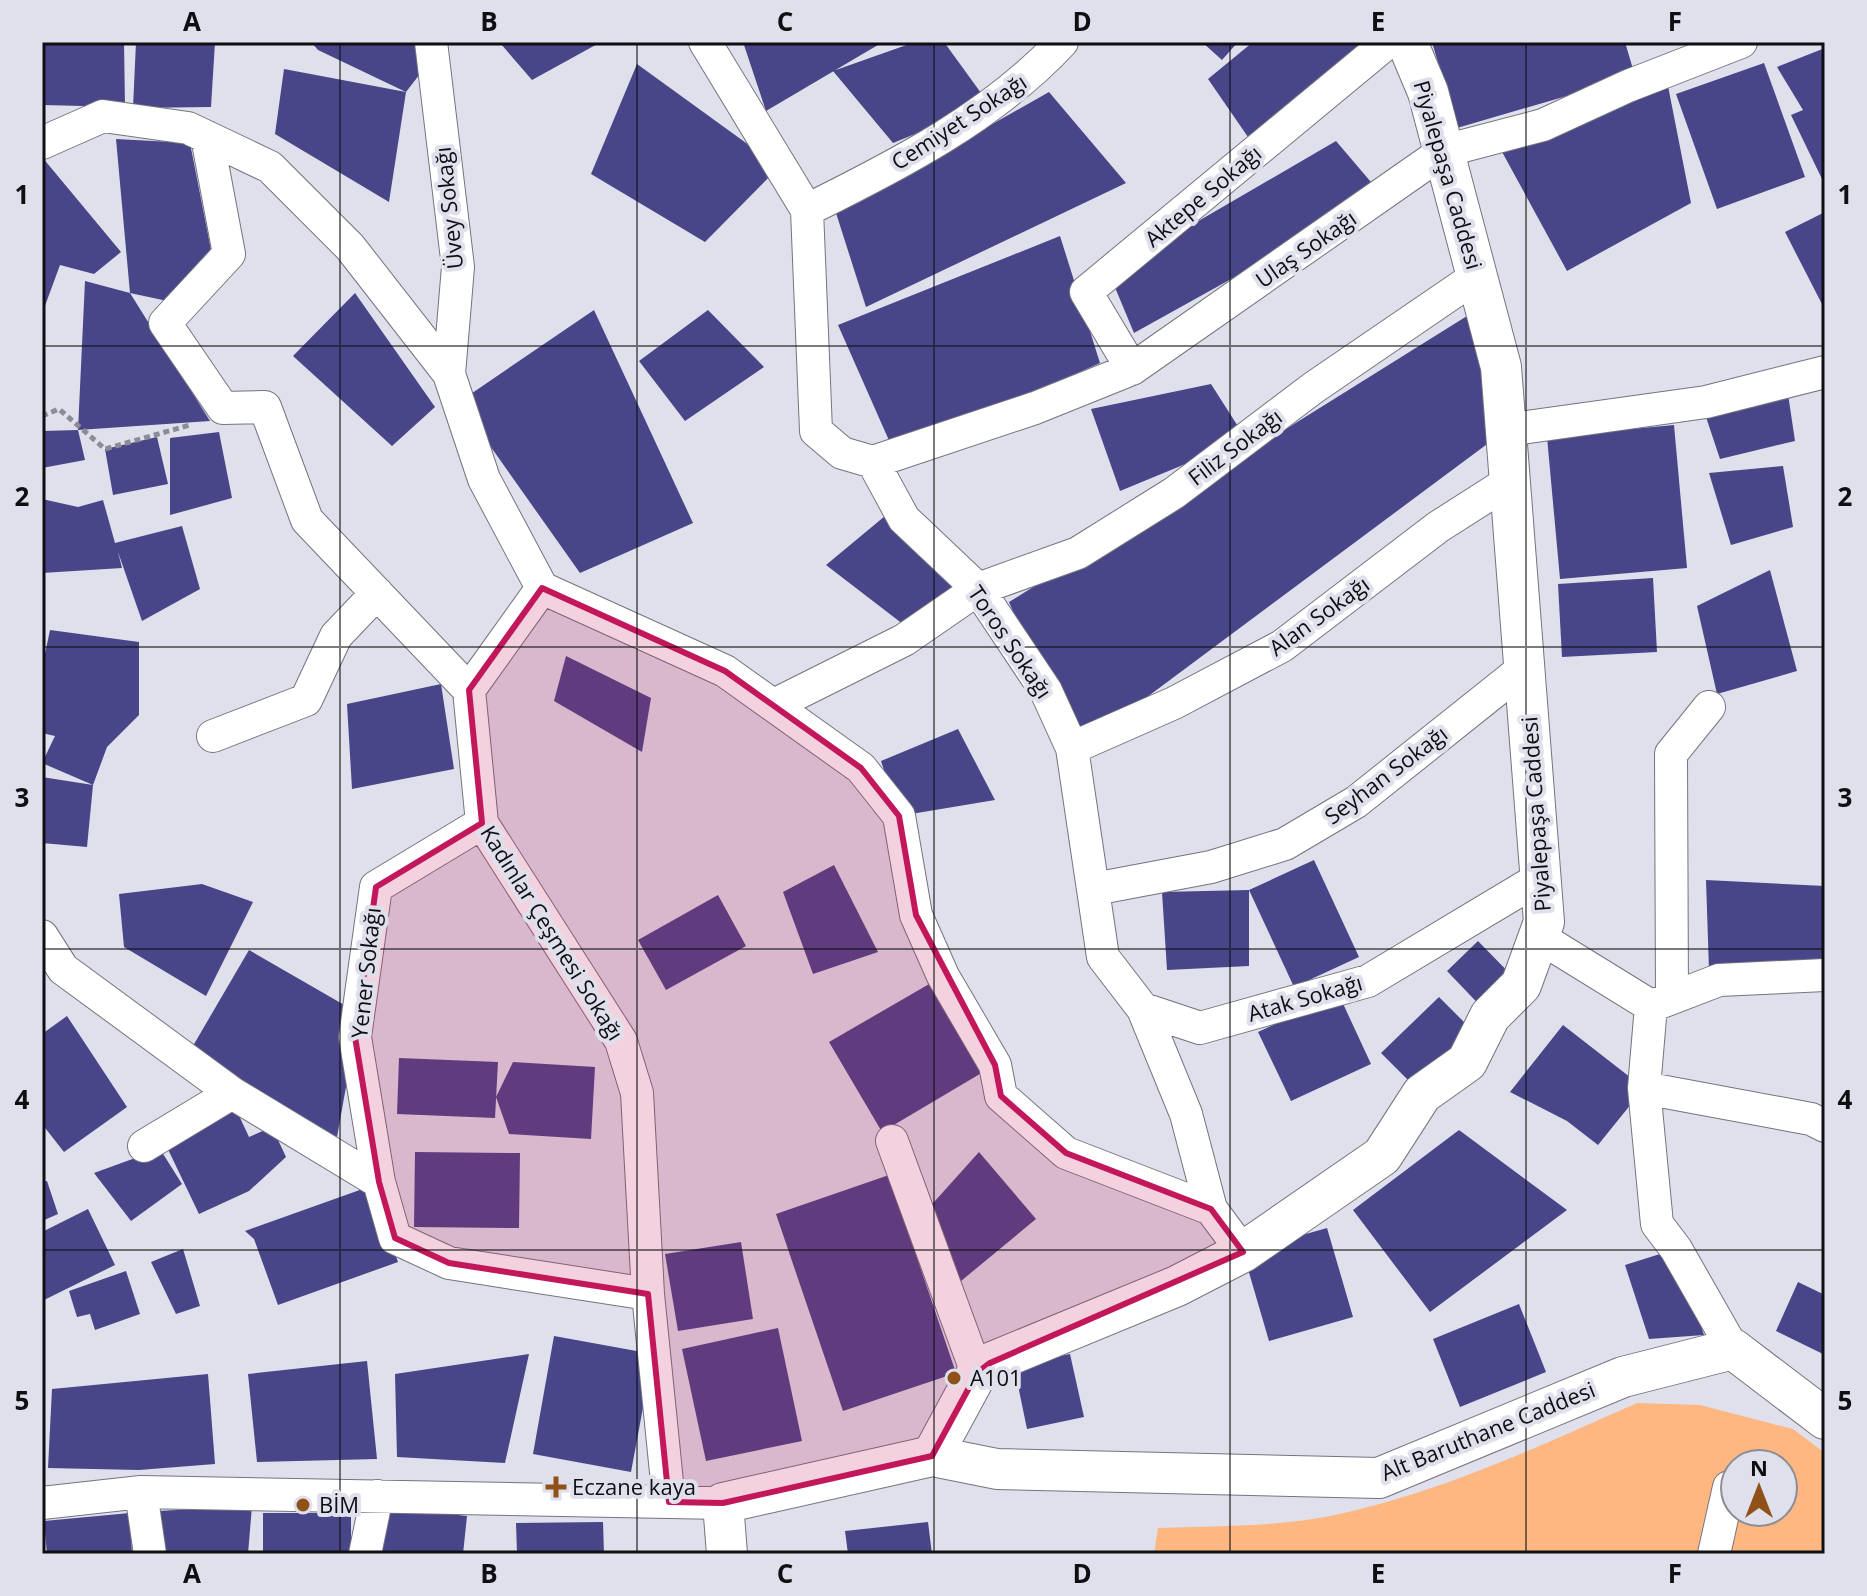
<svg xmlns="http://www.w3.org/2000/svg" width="1867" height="1596" viewBox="0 0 1867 1596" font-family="'Open Sans',sans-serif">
<rect width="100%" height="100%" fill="#dfe0eb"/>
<path fill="#feb781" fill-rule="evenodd" d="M 1637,1403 L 1700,1405 L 1793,1429 L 1825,1453 L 1825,1545 L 1817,1554 L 1154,1554 L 1158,1528 C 1216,1526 1278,1527 1335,1515 C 1441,1492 1538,1447 1637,1403 ZM 1735,1464 L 1783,1464 L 1783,1512 L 1735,1512 Z"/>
<path fill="#484588" d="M 42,42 L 124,42 L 125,107 L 42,105 Z
M 136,42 L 215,42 L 211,107 L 133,108 Z
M 311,42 L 416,42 L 433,57 L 406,92 L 318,50 Z
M 504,42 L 601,42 L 532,80 L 501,44 Z
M 743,42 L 883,42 L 766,111 Z
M 915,42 L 944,42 L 989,104 L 893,143 L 833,71 Z
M 1202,42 L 1238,42 L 1222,60 Z
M 1253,42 L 1388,42 L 1257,150 L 1208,79 Z
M 1432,42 L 1625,42 L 1635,76 L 1457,128 Z
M 1825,48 L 1825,180 L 1823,181 L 1791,115 L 1803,110 L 1777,67 Z
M 1764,63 L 1805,177 L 1717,209 L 1676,94 Z
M 637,64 L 779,167 L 705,242 L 591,174 Z
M 284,69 L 406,92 L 389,202 L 275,134 Z
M 1668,86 L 1691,203 L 1567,271 L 1501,150 Z
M 1049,92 L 1126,183 L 866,307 L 836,213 Z
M 116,139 L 190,143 L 212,255 L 172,302 L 130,293 Z
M 1336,141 L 1382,195 L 1134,333 L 1109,273 Z
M 42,157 L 121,252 L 94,274 L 60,265 L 42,314 Z
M 1825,212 L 1825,310 L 1785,232 Z
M 1060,236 L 1100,363 L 895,454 L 838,325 Z
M 85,281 L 130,293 L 210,421 L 78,430 Z
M 355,293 L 435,407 L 392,446 L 293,356 Z
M 594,310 L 693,523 L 580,573 L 459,402 Z
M 708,310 L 764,367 L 685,421 L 639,361 Z
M 1467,316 L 1506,430 L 1088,741 L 1072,748 L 1009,602 Z
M 1211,384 L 1246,439 L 1120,491 L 1091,409 Z
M 1788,394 L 1795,441 L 1720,459 L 1705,414 Z
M 1674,425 L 1687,568 L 1560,579 L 1547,437 Z
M 78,430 L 85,460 L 42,468 L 42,431 Z
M 219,432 L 232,498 L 170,515 L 170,438 Z
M 157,437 L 168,484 L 113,495 L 105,449 Z
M 1783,466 L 1793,527 L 1731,545 L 1709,473 Z
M 42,499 L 78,507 L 103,500 L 115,543 L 182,526 L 200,589 L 142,621 L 118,552 L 122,568 L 42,573 Z
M 885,516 L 970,588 L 908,628 L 826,565 Z
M 1770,570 L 1797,671 L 1717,694 L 1697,606 Z
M 1653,578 L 1657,652 L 1562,657 L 1558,584 Z
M 50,630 L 139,642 L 139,715 L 107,747 L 93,785 L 42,763 L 55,736 L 42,733 L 42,668 Z
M 566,656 L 651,698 L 642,752 L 554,701 Z
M 441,684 L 454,769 L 352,789 L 347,704 Z
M 958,729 L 995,800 L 899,816 L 881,761 Z
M 42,777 L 93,785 L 87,847 L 42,843 Z
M 1314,860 L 1359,957 L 1294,987 L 1249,890 Z
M 834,865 L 878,952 L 813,974 L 783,892 Z
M 1706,880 L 1825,886 L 1825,962 L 1709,970 Z
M 202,884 L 253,902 L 206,996 L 124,947 L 119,894 Z
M 1249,890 L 1249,966 L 1167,970 L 1162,892 Z
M 718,895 L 746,946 L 666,990 L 638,940 Z
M 1478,941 L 1521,985 L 1490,1016 L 1447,971 Z
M 249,950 L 346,1006 L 351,1059 L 337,1137 L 190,1051 Z
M 943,976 L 995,1065 L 882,1132 L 829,1042 Z
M 1339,995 L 1371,1064 L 1291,1101 L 1258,1032 Z
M 1439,997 L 1479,1037 L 1422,1094 L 1381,1053 Z
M 67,1016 L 127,1107 L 64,1152 L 42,1124 L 42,1034 Z
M 1563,1025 L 1644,1088 L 1598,1145 L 1567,1121 L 1510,1092 Z
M 399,1058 L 498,1062 L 495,1118 L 397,1114 Z
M 513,1062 L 595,1067 L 591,1139 L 509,1134 L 496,1097 Z
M 235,1107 L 249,1137 L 272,1127 L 286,1157 L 249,1191 L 199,1214 L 164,1141 Z
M 1459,1130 L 1567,1210 L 1430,1312 L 1353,1210 Z
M 160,1149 L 182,1184 L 131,1221 L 94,1173 Z
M 415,1152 L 520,1153 L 519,1228 L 414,1227 Z
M 979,1152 L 1036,1219 L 955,1286 L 926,1211 Z
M 889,1175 L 956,1373 L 843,1411 L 776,1214 Z
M 47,1181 L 58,1214 L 42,1221 L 42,1182 Z
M 371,1186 L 398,1262 L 278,1305 L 254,1239 L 245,1231 Z
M 88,1209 L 115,1265 L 42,1301 L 42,1232 Z
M 1327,1228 L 1353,1317 L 1269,1341 L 1243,1252 Z
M 741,1242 L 753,1319 L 678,1331 L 665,1254 Z
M 183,1249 L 200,1306 L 176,1314 L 151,1262 Z
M 1676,1249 L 1704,1335 L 1649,1339 L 1625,1265 Z
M 126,1271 L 140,1314 L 95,1330 L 90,1314 L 77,1317 L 69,1291 Z
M 1798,1282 L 1825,1295 L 1825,1355 L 1776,1331 Z
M 1519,1304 L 1546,1372 L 1460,1407 L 1433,1339 Z
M 778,1328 L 802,1441 L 706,1461 L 682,1349 Z
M 554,1336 L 653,1354 L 631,1472 L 533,1454 Z
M 529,1354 L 505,1463 L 397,1457 L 395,1374 Z
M 1070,1354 L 1084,1417 L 1027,1429 L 1014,1366 Z
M 367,1361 L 377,1459 L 257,1462 L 248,1374 Z
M 208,1374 L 215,1464 L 139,1470 L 48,1468 L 52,1389 Z
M 252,1506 L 248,1554 L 166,1554 L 158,1511 Z
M 380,1506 L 467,1516 L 463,1554 L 374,1554 Z
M 130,1513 L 132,1554 L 47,1554 L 44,1521 Z
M 263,1513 L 351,1513 L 351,1554 L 263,1554 Z
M 603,1522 L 604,1554 L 517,1554 L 516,1523 Z
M 928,1522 L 932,1554 L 848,1554 L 845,1531 Z"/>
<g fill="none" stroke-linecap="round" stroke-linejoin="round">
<defs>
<path id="minor" d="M 431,42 L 458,267 L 449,374
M 705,42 L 807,210
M 207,137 L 229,254 L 165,323 L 223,408 L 265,407 L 307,520 L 469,690 L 482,823 L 621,1041 L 637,1093 L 648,1294 L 669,1502
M 42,143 L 103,116 L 188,128 L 270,167 L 350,247 L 449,374 L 484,479 L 542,588 L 725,671 L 861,768 L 899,816 L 916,915 L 943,976 L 995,1065 L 1001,1096 L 1066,1153 L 1211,1209 L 1243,1252
M 807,210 L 816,431 L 842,453 L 873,462 L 904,519 L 978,589 L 1046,691 L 1072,748 L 1103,957 L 1143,1009 L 1186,1114 L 1211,1209
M 807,210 C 898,165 992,117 1062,42
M 1132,369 L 1086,292 L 1388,42
M 1506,430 L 1706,402 L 1825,372
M 873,462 L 1035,408 L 1132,369 L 1444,151 L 1543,125 L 1628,86 L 1741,42
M 469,690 L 542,588
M 774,705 L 904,640 L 978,589 L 1078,553 L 1174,493 L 1313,388 L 1477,276
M 213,736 L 306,700 L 336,636 L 377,593
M 1072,748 L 1174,703 L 1282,646 L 1438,527 L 1510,481
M 1094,889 L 1211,867 L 1285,844 L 1356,802 L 1524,668
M 42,936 L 63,969 L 232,1093 L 379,1182 L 395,1238 L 449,1263 L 648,1294
M 1539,937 L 1651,1006 L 1644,1088 L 1657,1224 L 1676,1249 L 1733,1349
M 1672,998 L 1671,754 L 1709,707
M 1654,1005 L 1719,980 L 1825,975
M 1143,1009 L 1200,1028 L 1368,981 L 1540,878
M 1644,1088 L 1811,1119 L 1825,1126
M 892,1141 L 977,1373
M 144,1146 L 232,1093
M 379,1182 L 355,1037 L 376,887 L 482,823
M 141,1492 L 150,1554
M 42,1503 L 141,1492 L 723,1503
M 365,1554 L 377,1496
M 1714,1554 L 1729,1487"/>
<path id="tertiary" d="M 932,1456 L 997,1469 L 1379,1478 L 1623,1377 L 1733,1349 L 1825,1419
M 727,1554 L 723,1503 L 932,1456 L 977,1373 L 990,1363 L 1177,1286 L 1243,1252 L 1382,1156 L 1422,1094 L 1467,1062 L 1490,1016 L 1521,985 L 1544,922 L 1501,367 L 1428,92 L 1407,42"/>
</defs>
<use href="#minor" stroke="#73747e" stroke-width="34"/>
<use href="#tertiary" stroke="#73747e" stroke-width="42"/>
<path stroke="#8b8c94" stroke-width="5" stroke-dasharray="6 4" stroke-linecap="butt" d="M 42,416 L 59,409 L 105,449 L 190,425"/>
<use href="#minor" stroke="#fff" stroke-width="32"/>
<use href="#tertiary" stroke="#fff" stroke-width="40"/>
</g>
<path fill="#c2185b" fill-opacity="0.2" stroke="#c2185b" stroke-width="6" stroke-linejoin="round" d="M 542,588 L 725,671 L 861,768 L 899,816 L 916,915 L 995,1065 L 1001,1096 L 1066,1153 L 1211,1209 L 1243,1252 L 990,1363 L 977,1373 L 932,1456 L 723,1503 L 669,1502 L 648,1294 L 449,1263 L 395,1238 L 379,1182 L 355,1037 L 376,887 L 482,823 L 469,690 Z"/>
<path fill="none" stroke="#0f0f13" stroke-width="2" stroke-opacity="0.55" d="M 340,42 L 340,1554M 637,42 L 637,1554M 934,42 L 934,1554M 1230,42 L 1230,1554M 1526,42 L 1526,1554M 42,346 L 1825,346M 42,647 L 1825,647M 42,949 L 1825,949M 42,1250 L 1825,1250"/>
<g fill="#905118" stroke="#dfe0eb" stroke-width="3">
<circle cx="954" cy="1378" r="8"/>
<path d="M552 1475h8v8h8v8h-8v8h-8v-8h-8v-8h8z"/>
<circle cx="303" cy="1505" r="8"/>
</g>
<g text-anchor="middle" stroke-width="8" stroke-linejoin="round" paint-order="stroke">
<g font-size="22" fill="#0f0f13" stroke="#dfe0eb">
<text transform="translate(959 122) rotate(-33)" y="8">Cemiyet Sokağı</text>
<text transform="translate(1448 175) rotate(74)" y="8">Piyalepaşa Caddesi</text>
<text transform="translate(1203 196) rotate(-40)" y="8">Aktepe Sokağı</text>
<text transform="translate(449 208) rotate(-96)" y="8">Üvey Sokağı</text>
<text transform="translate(1306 249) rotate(-35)" y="8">Ulaş Sokağı</text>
<text transform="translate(1235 447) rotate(-37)" y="8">Filiz Sokağı</text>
<text transform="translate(1319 616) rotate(-36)" y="8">Alan Sokağı</text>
<text transform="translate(1010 642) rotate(56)" y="8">Toros Sokağı</text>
<text transform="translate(1386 775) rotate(-37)" y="8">Seyhan Sokağı</text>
<text transform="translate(1536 814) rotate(-94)" y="8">Piyalepaşa Caddesi</text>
<text transform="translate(552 933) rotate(58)" y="8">Kadınlar Çeşmesi Sokağı</text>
<text transform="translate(366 973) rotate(-84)" y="8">Yener Sokağı</text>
<text transform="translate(1305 998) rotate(-16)" y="8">Atak Sokağı</text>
<text transform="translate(1488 1431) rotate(-22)" y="8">Alt Baruthane Caddesi</text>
</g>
<g font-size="22" fill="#0f0f13" stroke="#dfe0eb" text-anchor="start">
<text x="970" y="1386">A101</text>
<text x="572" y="1495">Eczane kaya</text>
<text x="319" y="1513">BİM</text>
</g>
</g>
<rect width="1867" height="1596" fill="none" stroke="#dfe0eb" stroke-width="88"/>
<g transform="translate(1759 1488)"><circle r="38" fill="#dfe0eb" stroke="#8c8c95" stroke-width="2"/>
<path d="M0-6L14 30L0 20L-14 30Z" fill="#905118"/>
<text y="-12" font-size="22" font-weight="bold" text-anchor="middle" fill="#0f0f13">N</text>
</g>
<rect x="44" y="44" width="1779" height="1508" fill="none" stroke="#0f0f13" stroke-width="3"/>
<g font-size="26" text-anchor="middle" font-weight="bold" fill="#0f0f13">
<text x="192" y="31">A</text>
<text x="489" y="31">B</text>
<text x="785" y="31">C</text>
<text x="1082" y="31">D</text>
<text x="1378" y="31">E</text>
<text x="1675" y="31">F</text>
<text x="22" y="204">1</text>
<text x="1845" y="204">1</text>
<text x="22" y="506">2</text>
<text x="1845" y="506">2</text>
<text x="22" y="807">3</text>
<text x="1845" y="807">3</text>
<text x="22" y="1109">4</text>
<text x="1845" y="1109">4</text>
<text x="22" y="1410">5</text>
<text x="1845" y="1410">5</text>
<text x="192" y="1583">A</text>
<text x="489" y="1583">B</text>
<text x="785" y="1583">C</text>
<text x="1082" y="1583">D</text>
<text x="1378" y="1583">E</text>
<text x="1675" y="1583">F</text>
</g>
</svg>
